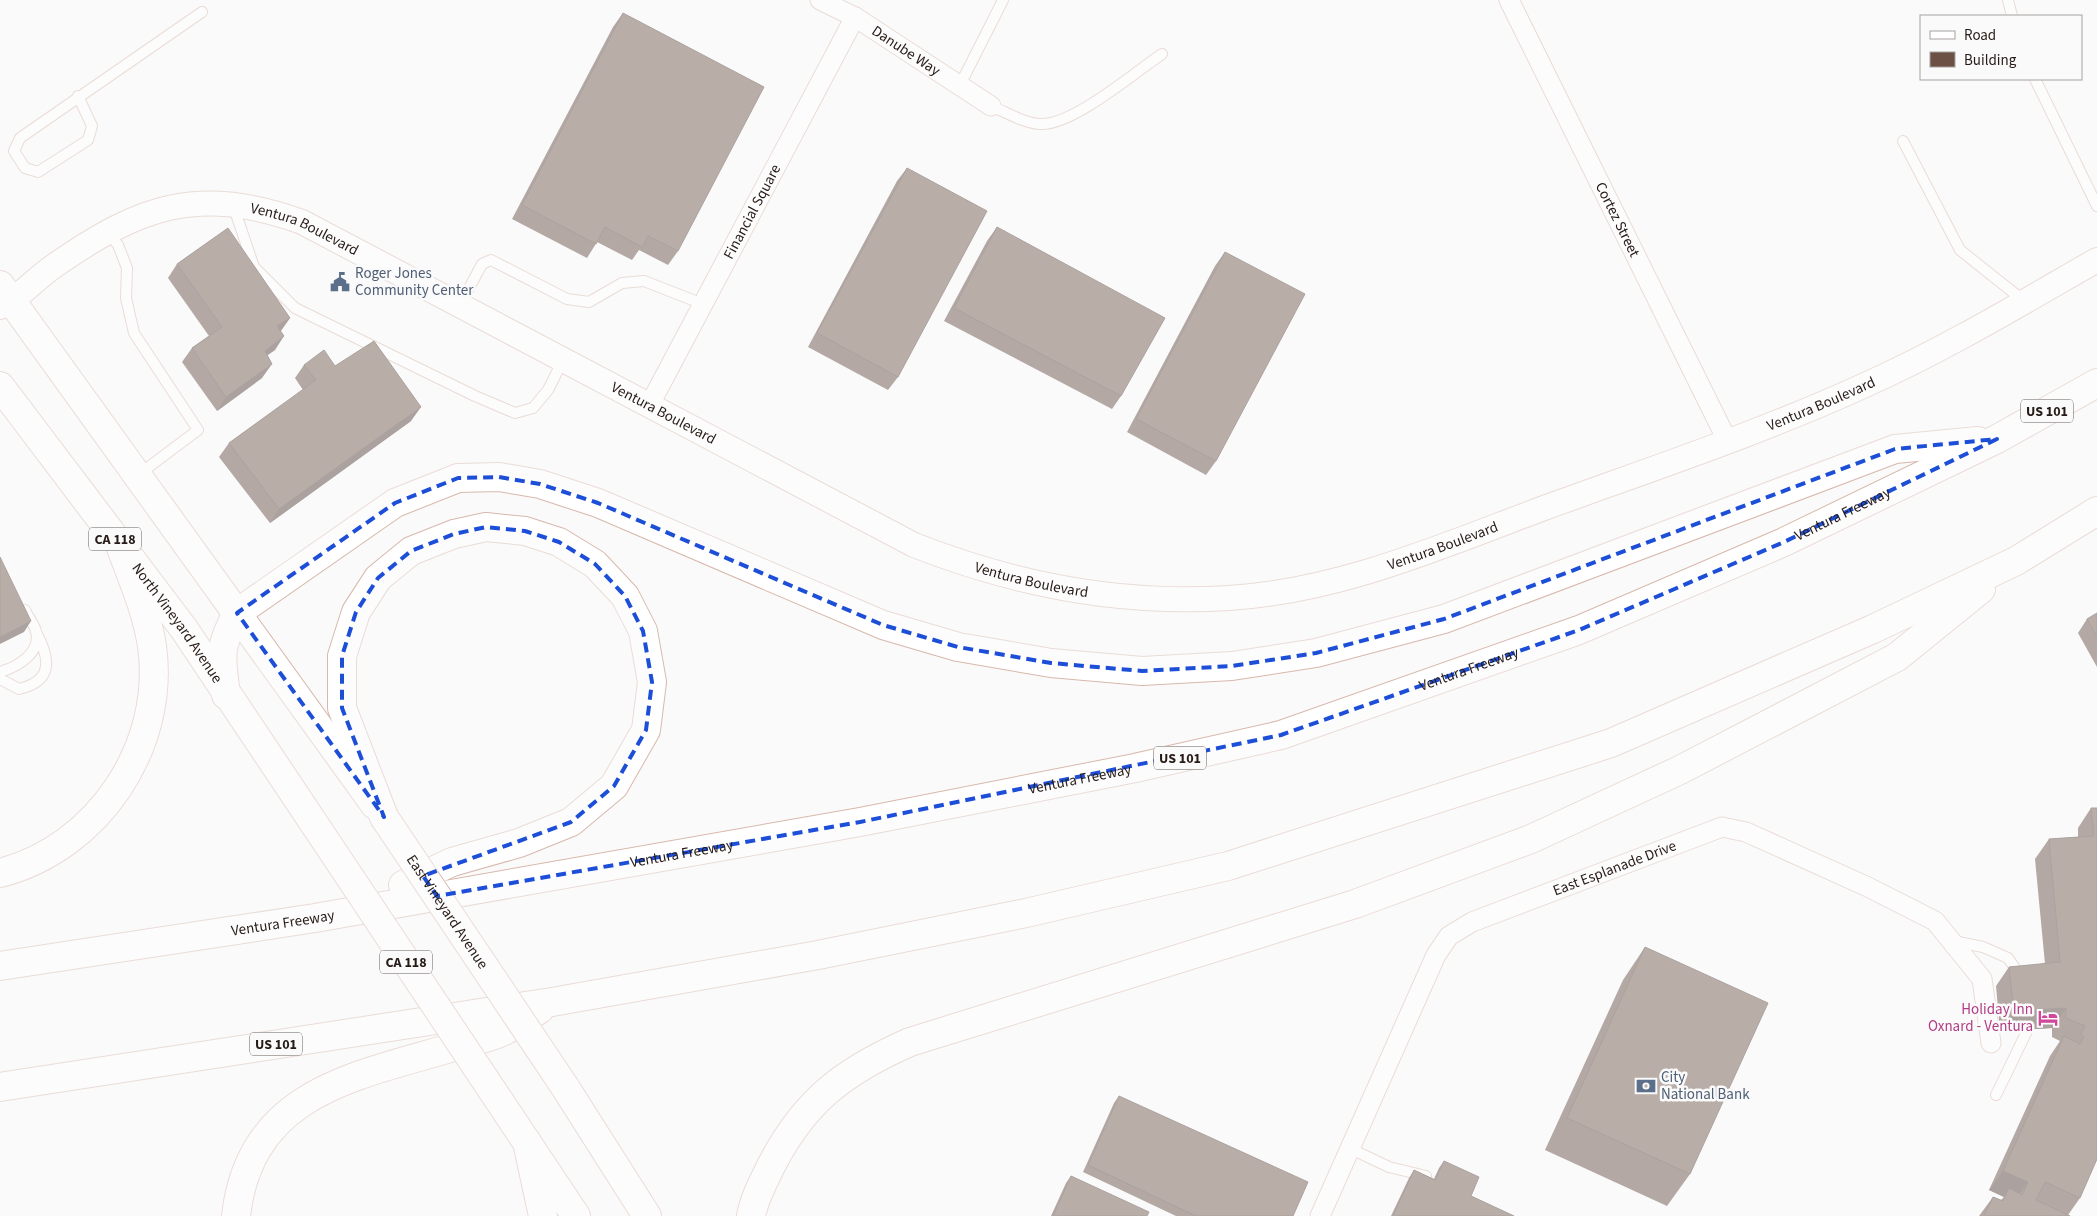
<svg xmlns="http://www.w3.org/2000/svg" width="2097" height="1216" viewBox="0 0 2097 1216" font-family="'Source Sans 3',sans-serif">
<rect width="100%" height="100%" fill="#fafafa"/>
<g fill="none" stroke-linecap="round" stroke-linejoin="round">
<defs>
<path id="service" d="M 2008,0 L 2012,16
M 2035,79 L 2097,206
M 960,85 L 1003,0
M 78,96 L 92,126 L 88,140 L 38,172 L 25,168 L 14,151 L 20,138 L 202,12
M 991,106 C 1006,112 1025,124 1041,124 C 1073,125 1134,73 1162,54
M 1903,141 L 1960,250 L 2024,301
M 233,205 L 254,267 L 295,308 L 475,396 L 515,413 L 533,408 L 548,390 L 563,360
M 108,232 L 118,245 L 127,268 L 126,298 L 134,333 L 198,430 L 138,475
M 460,305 L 482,264 L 491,260 L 567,299 L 589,302 L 622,283 L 644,281 L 703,304
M 0,672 C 17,667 42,653 36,631 C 34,624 28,617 25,610
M 0,679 L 19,689 C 54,681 50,658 36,632
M 1953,941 L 1983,947 L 2008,958 L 2021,977
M 1996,1095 L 2028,1029
M 1351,1149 L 1389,1167 L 1426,1176"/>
<g id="minor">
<path id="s1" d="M 820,0 L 855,17 L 991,106"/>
<path id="s2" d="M 1509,0 L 1727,440"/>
<path id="s3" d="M 649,406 L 855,17"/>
<path id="s4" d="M 1320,1216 L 1436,955 L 1449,936 L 1472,922 L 1722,827 L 1746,832 L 1868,887 L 1935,921 L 1982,979 L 1991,1043"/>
</g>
<g id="tertiary">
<path id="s5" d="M 0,307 C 21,297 35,279 54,266 C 142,205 198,185 302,222 L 914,545 C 1016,585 1120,605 1229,598 C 1340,591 1442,546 1544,508 C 1651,469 1760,433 1863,386 C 1944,350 2020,304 2097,260"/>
</g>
<g id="primary">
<path d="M 0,285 L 375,805"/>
<path id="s6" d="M 0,386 L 184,629 L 315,825"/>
<path d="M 565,1087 L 647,1216"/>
<path d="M 498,1099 L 576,1216"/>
</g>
<g id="motorway">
<path d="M 226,695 C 221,655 218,650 237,613 L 395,503 L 458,478 L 499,477 L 540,484 L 598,503 L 883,625 L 958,647 L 1051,663 L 1142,671 L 1232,666 L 1316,653 L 1444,619 L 1895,449 L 1978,441"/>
<path d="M 384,817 L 342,708 L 342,656 L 356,612 L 378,578 L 411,551 L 454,534 L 486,527 L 525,531 L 559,542 L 595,564 L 625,596 L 643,631 L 652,682 L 646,730 L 614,786 L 571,822 L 519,843 L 452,862 L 403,885"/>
<path d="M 0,873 C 98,848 166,746 152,646 C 147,613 133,580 121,548"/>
<path id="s7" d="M 0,966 L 315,918 L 860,822 L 1135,768 L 1281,735 L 1579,630 L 1784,542 L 1997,439 L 2097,383"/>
<path d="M 0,1087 L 552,1002 L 818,955 L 1026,913 L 1228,866 L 1611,743 L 1873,629 L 2016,561 L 2097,511"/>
<path d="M 527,1142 L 543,1216"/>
<path d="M 236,1216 C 250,1090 358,1076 457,1046 C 472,1041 490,1038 504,1031 C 517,1025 529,1016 540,1009"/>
<path d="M 751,1216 C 754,1199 763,1182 771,1166 C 804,1101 844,1071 910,1042 L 1355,904 L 1531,839 L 1680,770 L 1897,657 L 1981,589"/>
</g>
</defs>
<use href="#service" stroke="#d8b8ac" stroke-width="12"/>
<use href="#minor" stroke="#d8b8ac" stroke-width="21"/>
<use href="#tertiary" stroke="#d8b8ac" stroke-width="26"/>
<use href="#primary" stroke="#d8b8ac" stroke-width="30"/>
<use href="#motorway" stroke="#d8b8ac" stroke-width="30"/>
<use href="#service" stroke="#fff" stroke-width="10"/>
<use href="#minor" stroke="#fff" stroke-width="19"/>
<use href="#tertiary" stroke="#fff" stroke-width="24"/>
<use href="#primary" stroke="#fff" stroke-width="28"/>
<use href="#motorway" stroke="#fff" stroke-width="28"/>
<defs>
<g id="primary-bridge">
<path id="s8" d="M 384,817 L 565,1087"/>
<path d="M 315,825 L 498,1099"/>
</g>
</defs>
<use href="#primary-bridge" stroke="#d8b8ac" stroke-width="30" stroke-linecap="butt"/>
<use href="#primary-bridge" stroke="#fff" stroke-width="28"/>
</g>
<path fill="#5d453c" d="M 623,13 L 678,251 L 668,265 L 639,250 L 632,260 L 597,242 L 587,258 L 512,219 L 613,27 Z
M 907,168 L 898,377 L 888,390 L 808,347 L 897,181 Z
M 997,227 L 1121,396 L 1112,409 L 944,321 L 987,241 Z
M 1225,252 L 1216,461 L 1206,475 L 1127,432 L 1215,266 Z
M 177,264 L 290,318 L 281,331 L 275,350 L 267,355 L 262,378 L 217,411 L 182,362 L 192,348 L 209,336 L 168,278 Z
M 304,365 L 335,366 L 411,421 L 270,523 L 219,457 L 229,443 L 303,390 L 295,378 Z
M 2097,613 L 2097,667 L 2078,633 L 2087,619 Z
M 2091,808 L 2097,808 L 2080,1198 L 2068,1215 L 2070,1216 L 1979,1216 L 1993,1197 L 2001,1200 L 2004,1197 L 1989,1190 L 2050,1056 L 2060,1041 L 2052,1037 L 2052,1028 L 2000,1031 L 1996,986 L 2009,967 L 2045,964 L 2035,859 L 2049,839 L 2078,837 L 2078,828 Z
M 1645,947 L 1690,1174 L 1667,1206 L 1545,1150 L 1623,980 Z
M 1119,1096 L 1293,1216 L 1176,1216 L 1083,1172 L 1114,1103 Z
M 1444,1161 L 1471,1196 L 1514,1216 L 1391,1216 L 1409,1178 L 1414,1170 L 1434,1179 L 1439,1168 Z
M 1071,1176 L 1147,1216 L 1051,1216 L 1066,1183 Z"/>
<path fill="#4c3831" d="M 290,318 L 280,331 L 277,326 Z
M 284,336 L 275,350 L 255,364 L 265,351 Z
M 272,364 L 262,378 L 217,411 L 226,397 Z
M 421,407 L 411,421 L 270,523 L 279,509 Z
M 31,621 L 24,632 L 0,644 L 0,637 Z
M 2066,1008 L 2052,1028 L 2000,1031 L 2014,1011 Z
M 2003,1171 L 2028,1182 L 2014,1201 L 2009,1188 L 2004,1197 L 1989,1190 Z"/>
<path fill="#6c5046" stroke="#4c3831" d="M 623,13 L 764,87 L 678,251 L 648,236 L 642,247 L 605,227 L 596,244 L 522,205 Z
M 907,168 L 987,211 L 898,377 L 817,333 Z
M 997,227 L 1165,318 L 1121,396 L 954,308 Z
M 228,228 L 290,318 L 277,326 L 284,336 L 265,351 L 272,364 L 226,397 L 192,348 L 222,327 L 177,264 Z
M 1225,252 L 1305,294 L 1216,461 L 1136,419 Z
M 374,341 L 421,407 L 279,509 L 229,443 L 316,380 L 304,365 L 324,350 L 335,366 Z
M 0,557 L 31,621 L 0,637 Z
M 2097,613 L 2097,636 L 2087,619 Z
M 2091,808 L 2097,808 L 2097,1159 L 2080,1198 L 2045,1182 L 2036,1200 L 2070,1216 L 1984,1216 L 1993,1197 L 2003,1201 L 2009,1188 L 2022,1195 L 2028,1182 L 2003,1171 L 2064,1036 L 2080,1044 L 2084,1037 L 2081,1034 L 2085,1026 L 2066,1018 L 2066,1008 L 2014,1011 L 2009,967 L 2060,962 L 2049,839 L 2094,836 Z
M 1645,947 L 1768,1003 L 1690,1174 L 1567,1118 Z
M 1119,1096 L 1308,1182 L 1293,1216 L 1196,1216 L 1088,1165 Z
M 1444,1161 L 1479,1177 L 1471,1196 L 1514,1216 L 1393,1216 L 1414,1170 L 1435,1180 Z
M 1071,1176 L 1149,1212 L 1147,1216 L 1053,1216 Z"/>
<path d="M0 0H2097V1216H0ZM 1997,439 L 1784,542 L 1579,630 L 1281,735 L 860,822 L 437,896 L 423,876 L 571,822 L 614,786 L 646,730 L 652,682 L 643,631 L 625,596 L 595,564 L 559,542 L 525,531 L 486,527 L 454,534 L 411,551 L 378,578 L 356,612 L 342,656 L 342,708 L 384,817 L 237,613 L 395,503 L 458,478 L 499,477 L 540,484 L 598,503 L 883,625 L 958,647 L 1051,663 L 1142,671 L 1232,666 L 1316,653 L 1444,619 L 1895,449 Z" fill="#fafafa" fill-opacity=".55" fill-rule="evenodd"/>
<path fill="none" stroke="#1d4ed8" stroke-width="4" stroke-dasharray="10 6" stroke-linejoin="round" d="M 1997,439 L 1784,542 L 1579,630 L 1281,735 L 860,822 L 437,896 L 423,876 L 571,822 L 614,786 L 646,730 L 652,682 L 643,631 L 625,596 L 595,564 L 559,542 L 525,531 L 486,527 L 454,534 L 411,551 L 378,578 L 356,612 L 342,656 L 342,708 L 384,817 L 237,613 L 395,503 L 458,478 L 499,477 L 540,484 L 598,503 L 883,625 L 958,647 L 1051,663 L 1142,671 L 1232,666 L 1316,653 L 1444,619 L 1895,449 Z"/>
<defs>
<symbol id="civic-bare" viewBox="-9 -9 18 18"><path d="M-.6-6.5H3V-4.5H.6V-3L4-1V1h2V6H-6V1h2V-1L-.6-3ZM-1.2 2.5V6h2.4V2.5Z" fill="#5c6f8a" stroke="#fafafa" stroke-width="2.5" paint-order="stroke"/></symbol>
<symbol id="hotel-bare" viewBox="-9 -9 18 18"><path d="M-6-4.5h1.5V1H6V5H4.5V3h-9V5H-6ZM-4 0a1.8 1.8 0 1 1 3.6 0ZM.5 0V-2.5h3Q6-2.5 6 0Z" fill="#d1479c" stroke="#fafafa" stroke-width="2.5" paint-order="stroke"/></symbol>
<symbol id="bank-bare" viewBox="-9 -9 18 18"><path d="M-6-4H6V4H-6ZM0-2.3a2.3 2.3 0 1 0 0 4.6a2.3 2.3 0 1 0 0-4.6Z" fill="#5c6f8a" stroke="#fafafa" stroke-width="2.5" paint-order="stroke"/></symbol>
</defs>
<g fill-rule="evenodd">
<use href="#civic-bare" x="326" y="268" width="28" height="28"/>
<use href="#hotel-bare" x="2034" y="1004" width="28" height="28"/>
<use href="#bank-bare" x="1632" y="1072" width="28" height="28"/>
</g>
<g text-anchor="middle" stroke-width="5" stroke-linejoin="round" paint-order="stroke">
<g fill="#fafafa" stroke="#665e5b" stroke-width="1">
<rect x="2021" y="399.5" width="52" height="23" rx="4"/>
<rect x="89" y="527.5" width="52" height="23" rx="4"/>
<rect x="1154" y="746.5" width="52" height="23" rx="4"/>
<rect x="380" y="950.5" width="52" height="23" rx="4"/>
<rect x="250" y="1032.5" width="52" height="23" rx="4"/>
</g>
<g font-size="14" font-weight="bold" fill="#271b17">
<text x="2047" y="416">US 101</text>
<text x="115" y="544">CA 118</text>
<text x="1180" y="763">US 101</text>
<text x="406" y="967">CA 118</text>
<text x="276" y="1049">US 101</text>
</g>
<g font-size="15" fill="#271b17" stroke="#fafafa">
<text dy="5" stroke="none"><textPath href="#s1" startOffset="100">Danube Way</textPath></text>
<text dy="5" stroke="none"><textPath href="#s3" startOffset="220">Financial Square</textPath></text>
<text dy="5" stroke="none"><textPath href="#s2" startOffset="245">Cortez Street</textPath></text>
<text dy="5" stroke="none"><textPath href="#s5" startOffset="338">Ventura Boulevard</textPath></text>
<text dy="5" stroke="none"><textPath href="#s5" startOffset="1972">Ventura Boulevard</textPath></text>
<text dy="5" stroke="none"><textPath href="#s5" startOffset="742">Ventura Boulevard</textPath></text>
<text dy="5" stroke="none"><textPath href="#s7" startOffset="1906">Ventura Freeway</textPath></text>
<text dy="5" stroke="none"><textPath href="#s5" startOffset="1568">Ventura Boulevard</textPath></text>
<text dy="5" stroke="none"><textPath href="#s5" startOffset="1148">Ventura Boulevard</textPath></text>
<text dy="5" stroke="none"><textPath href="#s6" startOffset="296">North Vineyard Avenue</textPath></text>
<text dy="5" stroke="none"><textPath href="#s7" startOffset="1501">Ventura Freeway</textPath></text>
<text dy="5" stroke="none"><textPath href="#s7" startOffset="1096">Ventura Freeway</textPath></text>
<text dy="5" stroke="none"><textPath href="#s7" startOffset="691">Ventura Freeway</textPath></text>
<text dy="5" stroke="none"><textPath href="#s4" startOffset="488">East Esplanade Drive</textPath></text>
<text dy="5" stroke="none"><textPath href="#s8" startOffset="114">East Vineyard Avenue</textPath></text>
<text dy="5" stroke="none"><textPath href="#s7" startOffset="286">Ventura Freeway</textPath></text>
</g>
<g font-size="15" fill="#4e5e75" stroke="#fafafa" text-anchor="start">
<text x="355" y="278">Roger Jones<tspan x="355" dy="17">Community Center</tspan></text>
<text x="1661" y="1082">City<tspan x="1661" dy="17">National Bank</tspan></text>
</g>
<g font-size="15" fill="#b23c85" stroke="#fafafa" text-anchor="end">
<text x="2033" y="1014">Holiday Inn<tspan x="2033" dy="17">Oxnard - Ventura</tspan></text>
</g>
</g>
<rect x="1920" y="15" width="162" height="65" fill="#fafafa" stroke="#a6a19f"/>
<rect x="1930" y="31" width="25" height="8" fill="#ffffff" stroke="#a6a19f"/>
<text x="1964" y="40" font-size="15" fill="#271b17">Road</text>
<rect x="1930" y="52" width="25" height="15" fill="#6c5046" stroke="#a6a19f"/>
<text x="1964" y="65" font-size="15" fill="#271b17">Building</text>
</svg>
